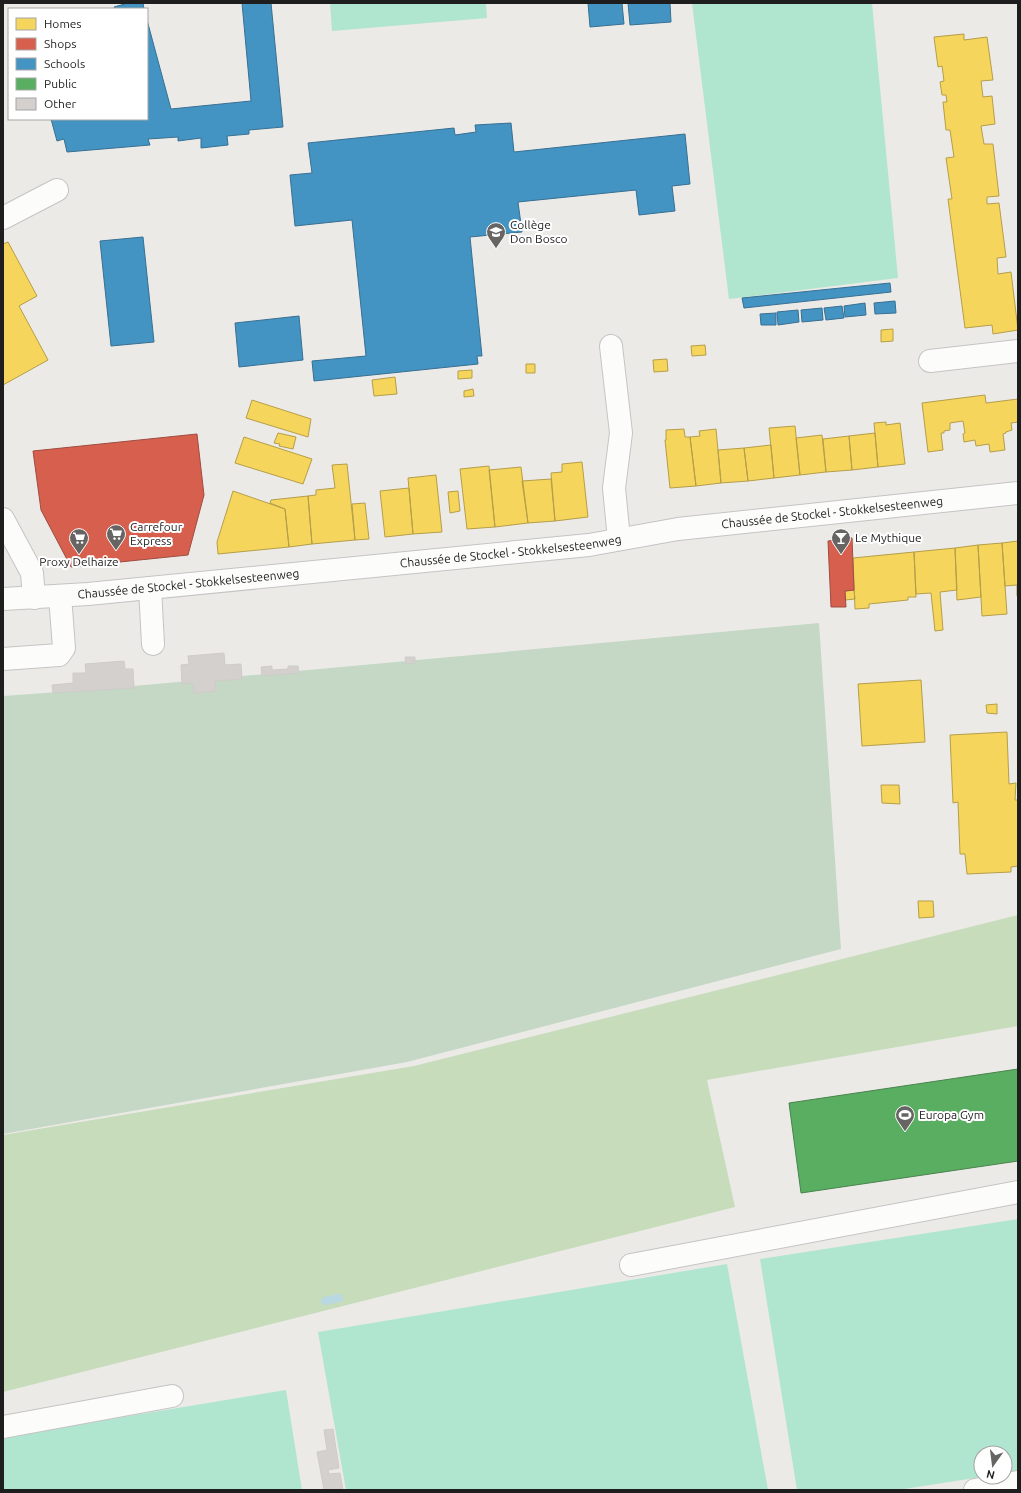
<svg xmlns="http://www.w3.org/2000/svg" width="1021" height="1493" viewBox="0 0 1021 1493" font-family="Ubuntu,sans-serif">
<rect width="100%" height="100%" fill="#eceae7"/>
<path fill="#c7dcbb" d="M 1018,915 L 1018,1026 L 707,1080 L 735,1207 L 3,1392 L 3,1135 L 414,1066 Z"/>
<path fill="#c4d8c5" d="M 819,623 L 841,949 L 407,1062 L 3,1134 L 3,696 L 101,689 Z"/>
<path fill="#b0e5cf" d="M 330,3 L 486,3 L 487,18 L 332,31 Z
M 692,3 L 872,3 L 898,278 L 729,299 Z
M 1018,1219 L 1018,1471 L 1005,1473 L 1005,1453 L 981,1453 L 981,1477 L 898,1490 L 797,1490 L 760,1259 Z
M 727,1264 L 768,1490 L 346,1490 L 318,1332 Z
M 286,1390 L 302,1490 L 3,1490 L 3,1437 Z"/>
<path fill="#f6d55c" stroke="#b59e49" d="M 964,34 L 964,40 L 987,37 L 993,80 L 981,81 L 983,97 L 992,96 L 995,124 L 981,126 L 984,144 L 993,144 L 999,196 L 987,197 L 987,204 L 999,203 L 1006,257 L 997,258 L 998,274 L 1011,272 L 1018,330 L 993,334 L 992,325 L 965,328 L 948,199 L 952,199 L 946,158 L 954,157 L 950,130 L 946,130 L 943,102 L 947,102 L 946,95 L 942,95 L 940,82 L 944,81 L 942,66 L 938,67 L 934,37 Z
M 8,242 L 37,296 L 19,306 L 48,360 L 3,385 L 3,244 Z
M 893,329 L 893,341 L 881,342 L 881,330 Z
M 705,345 L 706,355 L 692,356 L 691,346 Z
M 667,359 L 668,371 L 654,372 L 653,360 Z
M 526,364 L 535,364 L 535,373 L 526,373 Z
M 472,370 L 472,378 L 458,379 L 458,371 Z
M 395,377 L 397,394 L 374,396 L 372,380 Z
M 473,389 L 474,396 L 464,397 L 464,391 Z
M 985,395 L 986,403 L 1018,399 L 1018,422 L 1011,423 L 1012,430 L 1006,432 L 1006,433 L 1003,434 L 1005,450 L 990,452 L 989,444 L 976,446 L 975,440 L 964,442 L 963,434 L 965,433 L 963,421 L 950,423 L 950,430 L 944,431 L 944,433 L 941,433 L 943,450 L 928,452 L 922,403 Z
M 252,400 L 311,419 L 308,437 L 246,418 Z
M 886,422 L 886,425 L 900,423 L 905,464 L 878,467 L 874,423 Z
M 795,426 L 800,475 L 774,478 L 769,428 Z
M 684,429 L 685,437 L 690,437 L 696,486 L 670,488 L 665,440 L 666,440 L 666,430 Z
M 716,429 L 721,483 L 696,486 L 690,437 L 700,436 L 699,431 Z
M 278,433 L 296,437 L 293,449 L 279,446 L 280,444 L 274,443 Z
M 875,433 L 878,467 L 852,470 L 849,436 Z
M 822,435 L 826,472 L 800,475 L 796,438 Z
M 849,436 L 852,470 L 826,472 L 823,439 Z
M 244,437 L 312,459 L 303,484 L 235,463 Z
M 771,445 L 774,478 L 748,481 L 744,448 Z
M 744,448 L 748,481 L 721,483 L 718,450 Z
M 582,462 L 588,517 L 555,521 L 551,473 L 562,472 L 562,464 Z
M 347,464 L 355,540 L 312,544 L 308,496 L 316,495 L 316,490 L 335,488 L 332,465 Z
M 489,466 L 495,527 L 467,529 L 460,469 Z
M 521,467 L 528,523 L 495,527 L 489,470 Z
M 436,475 L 442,532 L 413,534 L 408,478 Z
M 551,479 L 555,521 L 528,523 L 522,481 Z
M 409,488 L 413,534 L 385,537 L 380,491 Z
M 233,491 L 285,509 L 289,547 L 218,554 L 217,542 Z
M 458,491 L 460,511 L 450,513 L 448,492 Z
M 308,496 L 312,544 L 289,547 L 285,509 L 270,503 L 271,500 Z
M 365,503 L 369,539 L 355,540 L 352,504 Z
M 1018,541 L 1018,596 L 1017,596 L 1017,585 L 1005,586 L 1002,543 Z
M 1002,543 L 1007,614 L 982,616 L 978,545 Z
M 978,545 L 981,597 L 957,600 L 955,548 Z
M 955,548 L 957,590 L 940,592 L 943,630 L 935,631 L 931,593 L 916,594 L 914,552 Z
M 914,552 L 916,597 L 908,597 L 908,600 L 869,604 L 869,608 L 855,609 L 853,558 Z
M 854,590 L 855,599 L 845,600 L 845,591 Z
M 921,680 L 925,742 L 862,746 L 858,684 Z
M 997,704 L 997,714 L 987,713 L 986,705 Z
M 1007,732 L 1009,784 L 1016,783 L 1015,800 L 1018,800 L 1018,866 L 1011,867 L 1011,872 L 967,874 L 965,854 L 960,854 L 958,802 L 953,803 L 950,735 Z
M 881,785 L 899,785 L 900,804 L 882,803 Z
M 918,901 L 933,901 L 934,917 L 919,918 Z"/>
<path fill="#d6604d" stroke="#9f4c3f" d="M 197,434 L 204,495 L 188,555 L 71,567 L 41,510 L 33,451 Z
M 852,538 L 854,590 L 845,591 L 846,607 L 831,607 L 828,541 Z"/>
<path fill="#4393c3" stroke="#387092" d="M 128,3 L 143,3 L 144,9 L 115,9 L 114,7 Z
M 242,3 L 271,3 L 283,127 L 249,130 L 249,134 L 227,136 L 228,145 L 201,148 L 201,138 L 178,141 L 178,137 L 148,139 L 150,145 L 67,152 L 64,139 L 57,141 L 51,119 L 147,119 L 147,20 L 171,109 L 251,101 Z
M 588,3 L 622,3 L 624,24 L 590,27 Z
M 628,3 L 670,3 L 671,22 L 630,25 Z
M 511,123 L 514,152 L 685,134 L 690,184 L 672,186 L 675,211 L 639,215 L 636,190 L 518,202 L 522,232 L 470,237 L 482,356 L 477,356 L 478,364 L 314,381 L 312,361 L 366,356 L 352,220 L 295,226 L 290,175 L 312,173 L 308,143 L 454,128 L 455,135 L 476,132 L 475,125 Z
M 143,237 L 154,342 L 111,346 L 100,241 Z
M 890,283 L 891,292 L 744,308 L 742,298 Z
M 895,301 L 896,313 L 875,314 L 874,303 Z
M 865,303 L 866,315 L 845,317 L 844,306 Z
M 842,306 L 844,318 L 826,320 L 824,308 Z
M 822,308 L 823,320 L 802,322 L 801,310 Z
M 798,310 L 799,322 L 778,325 L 777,312 Z
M 776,313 L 776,325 L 761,325 L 760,314 Z
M 299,316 L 303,360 L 239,367 L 235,323 Z"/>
<path fill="#5aae61" stroke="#48834d" d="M 1018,1069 L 1018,1161 L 801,1193 L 789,1103 Z"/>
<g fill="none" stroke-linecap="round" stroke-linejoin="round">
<path stroke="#b9d8e1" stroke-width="8" d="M 325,1301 L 339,1298"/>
</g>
<path fill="#d3d0ce" stroke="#cfccc8" d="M 224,653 L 225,665 L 241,664 L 242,679 L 215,681 L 216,691 L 194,693 L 193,683 L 182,684 L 181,665 L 189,664 L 188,656 Z
M 405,657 L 415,657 L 415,663 L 406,664 Z
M 124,661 L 125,669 L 133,669 L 134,688 L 53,693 L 52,685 L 73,683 L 73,673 L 86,673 L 85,664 Z
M 272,666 L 272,670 L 288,669 L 288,666 L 298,666 L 299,673 L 262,676 L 261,667 Z
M 333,1429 L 339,1468 L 328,1470 L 329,1474 L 340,1473 L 343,1490 L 324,1490 L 317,1452 L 327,1450 L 324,1430 Z"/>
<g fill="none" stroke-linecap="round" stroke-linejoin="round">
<defs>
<g id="minor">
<path d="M 3,218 L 57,190"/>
<path d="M 611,346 L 621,433 L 614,488 L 619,539"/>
<path d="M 930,361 L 1018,351"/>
<path d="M 3,519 L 32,573 L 34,598"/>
<path d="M 150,588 L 153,644"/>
<path id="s1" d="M 3,599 L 88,594 L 589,545 L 678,529 L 1018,493"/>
<path d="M 3,659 L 59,655 L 64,648 L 60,596"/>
<path d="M 631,1265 L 1018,1192"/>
<path d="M 3,1427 L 172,1396"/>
<path d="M 975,1490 L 1018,1482"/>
</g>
</defs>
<use href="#minor" stroke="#c5c4c3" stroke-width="24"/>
<use href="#minor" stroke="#fcfcfb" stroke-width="22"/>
</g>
<defs>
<symbol id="school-pin" viewBox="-11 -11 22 30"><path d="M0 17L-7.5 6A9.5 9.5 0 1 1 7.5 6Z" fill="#666564" stroke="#fff"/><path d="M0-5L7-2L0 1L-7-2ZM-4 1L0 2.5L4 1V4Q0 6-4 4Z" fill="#fff"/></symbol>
<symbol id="supermarket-pin" viewBox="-11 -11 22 30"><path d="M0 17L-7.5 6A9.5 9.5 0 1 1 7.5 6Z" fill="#666564" stroke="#fff"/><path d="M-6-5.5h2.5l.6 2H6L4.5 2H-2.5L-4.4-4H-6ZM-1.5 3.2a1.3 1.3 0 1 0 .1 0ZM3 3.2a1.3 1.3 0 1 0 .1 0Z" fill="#fff"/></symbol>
<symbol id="bar-pin" viewBox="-11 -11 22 30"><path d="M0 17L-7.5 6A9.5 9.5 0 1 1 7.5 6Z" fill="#666564" stroke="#fff"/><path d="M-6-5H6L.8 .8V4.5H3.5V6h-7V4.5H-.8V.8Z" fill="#fff"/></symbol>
<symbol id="stadium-pin" viewBox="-11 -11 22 30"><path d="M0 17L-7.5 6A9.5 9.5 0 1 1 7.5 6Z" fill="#666564" stroke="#fff"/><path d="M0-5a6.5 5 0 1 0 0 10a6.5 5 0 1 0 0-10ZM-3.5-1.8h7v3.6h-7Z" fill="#fff"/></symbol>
</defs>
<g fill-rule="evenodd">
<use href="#school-pin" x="485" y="221" width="22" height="30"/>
<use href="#supermarket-pin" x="105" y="523" width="22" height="30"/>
<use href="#supermarket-pin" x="68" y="527" width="22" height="30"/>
<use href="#bar-pin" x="830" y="527" width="22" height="30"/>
<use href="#stadium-pin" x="894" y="1104" width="22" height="30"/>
</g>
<g text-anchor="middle" stroke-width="4" stroke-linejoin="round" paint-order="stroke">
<g font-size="12" fill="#1e1e1e" stroke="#fff" text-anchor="start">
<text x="510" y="229">Collège<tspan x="510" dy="14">Don Bosco</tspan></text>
<text x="130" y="531">Carrefour<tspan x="130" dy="14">Express</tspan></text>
<text x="855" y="542">Le Mythique</text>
<text x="79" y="566" text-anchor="middle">Proxy Delhaize</text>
<text x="919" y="1119">Europa Gym</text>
</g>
<g font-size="12" fill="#1e1e1e" stroke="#fff">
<text dy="4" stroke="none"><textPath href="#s1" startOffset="834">Chaussée de Stockel - Stokkelsesteenweg</textPath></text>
<text dy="4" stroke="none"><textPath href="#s1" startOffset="510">Chaussée de Stockel - Stokkelsesteenweg</textPath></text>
<text dy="4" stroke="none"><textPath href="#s1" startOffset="186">Chaussée de Stockel - Stokkelsesteenweg</textPath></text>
</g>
</g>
<rect width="1021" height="1493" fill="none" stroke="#1e1e1e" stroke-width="8"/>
<rect x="8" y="8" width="140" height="112" fill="#ffffff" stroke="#a5a5a5"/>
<rect x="16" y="18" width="20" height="12" fill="#f6d55c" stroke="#a5a5a5"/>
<text x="44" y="28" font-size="12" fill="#1e1e1e">Homes</text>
<rect x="16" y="38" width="20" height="12" fill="#d6604d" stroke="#a5a5a5"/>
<text x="44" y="48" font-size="12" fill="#1e1e1e">Shops</text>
<rect x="16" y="58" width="20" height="12" fill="#4393c3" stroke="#a5a5a5"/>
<text x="44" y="68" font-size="12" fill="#1e1e1e">Schools</text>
<rect x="16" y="78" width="20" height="12" fill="#5aae61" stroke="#a5a5a5"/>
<text x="44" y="88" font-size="12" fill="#1e1e1e">Public</text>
<rect x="16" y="98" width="20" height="12" fill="#d3d0ce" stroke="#a5a5a5"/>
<text x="44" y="108" font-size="12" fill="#1e1e1e">Other</text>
<g transform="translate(993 1465) rotate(194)"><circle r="19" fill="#ffffff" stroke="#a5a5a5"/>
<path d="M0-3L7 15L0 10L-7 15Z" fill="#666564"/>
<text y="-6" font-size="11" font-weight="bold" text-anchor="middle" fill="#1e1e1e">N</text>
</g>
</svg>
